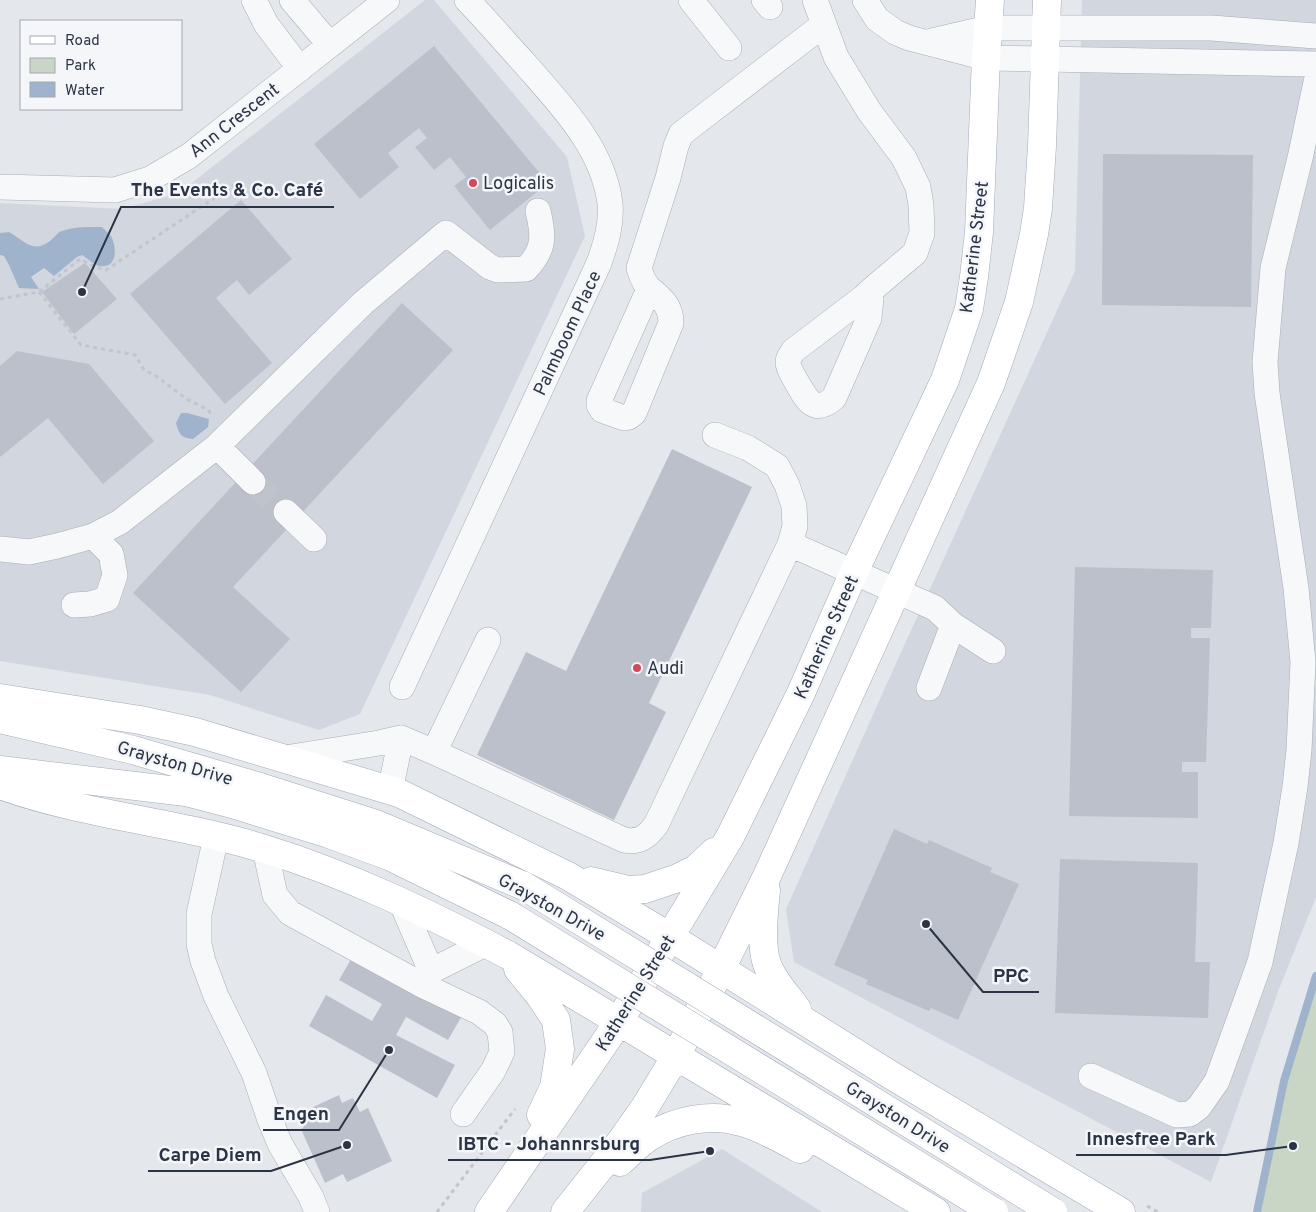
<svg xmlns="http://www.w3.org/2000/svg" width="1316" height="1212" viewBox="0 0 1316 1212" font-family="Overpass,sans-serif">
<rect width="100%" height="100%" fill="#e4e7ec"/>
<path fill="#d2d6de" d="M 425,0 L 434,0 L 567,157 L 585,236 L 360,714 L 319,730 L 210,695 L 0,661 L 0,203 L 122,209 L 179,193 Z
M 1082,0 L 1316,0 L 1316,897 L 1279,989 L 1211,1182 L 794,962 L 786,909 L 893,670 L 1075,271 Z
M 722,1149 L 822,1212 L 641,1212 L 642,1193 Z"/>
<path fill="#c9d6c5" d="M 1316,976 L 1316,1212 L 1257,1212 L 1284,1081 Z"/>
<path fill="#9fb4cc" d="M 102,227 C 105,230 108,233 111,236 C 117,247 118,269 99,266 C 94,265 87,258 82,255 L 77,257 L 54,276 L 44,268 L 31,277 L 39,289 L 19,288 L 9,265 L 4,256 L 0,255 L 0,233 L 9,232 C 25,241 32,254 50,241 C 54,238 58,232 62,231 C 75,226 90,227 102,227 Z
M 181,413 L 187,413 L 209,419 L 208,427 L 193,439 C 181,438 179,434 176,423 Z"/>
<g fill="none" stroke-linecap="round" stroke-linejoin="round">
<path stroke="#9fb4cc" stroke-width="8" d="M 1257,1212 L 1284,1081 L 1316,976"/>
</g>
<path fill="#bbc0ca" d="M 434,46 L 548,183 L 490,230 L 454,186 L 466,177 L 450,157 L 434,170 L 415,147 L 427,138 L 419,128 L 388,153 L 399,167 L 360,199 L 314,144 Z
M 1103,154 L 1253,155 L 1251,307 L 1102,305 Z
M 241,200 L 292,259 L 249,295 L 237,280 L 216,298 L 272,363 L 225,404 L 130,294 Z
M 85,263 L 117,299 L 74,334 L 42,292 Z
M 402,303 L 453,350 L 233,587 L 290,639 L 241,692 L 133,593 Z
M 17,351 L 89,364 L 154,441 L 103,484 L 48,418 L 0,457 L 0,366 Z
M 672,449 L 752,487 L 649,703 L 666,712 L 614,820 L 477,755 L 526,652 L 566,671 Z
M 1075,567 L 1213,570 L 1211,628 L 1191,628 L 1191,638 L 1210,638 L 1206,762 L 1182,762 L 1182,772 L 1198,772 L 1198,818 L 1069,816 Z
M 894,829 L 927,844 L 929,840 L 992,868 L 990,872 L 1019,884 L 958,1020 L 931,1008 L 929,1011 L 866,984 L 868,980 L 834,965 Z
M 1060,859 L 1198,863 L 1195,962 L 1210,962 L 1208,1018 L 1055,1013 Z
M 354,954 L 463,1014 L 448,1040 L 406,1017 L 396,1035 L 455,1065 L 437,1098 L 309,1026 L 326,995 L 372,1021 L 382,1004 L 339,980 Z
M 339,1095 L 342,1103 L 353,1098 L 360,1112 L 368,1108 L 392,1161 L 347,1182 L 343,1174 L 325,1183 L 301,1129 L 304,1127 L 298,1114 Z"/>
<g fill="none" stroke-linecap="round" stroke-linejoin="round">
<path stroke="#bfc3cb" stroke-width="25" stroke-dasharray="25 12" stroke-linecap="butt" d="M 253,482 L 286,512"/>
<defs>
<path id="minor" d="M 254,0 L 266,24 L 300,69
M 292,0 L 330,45
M 691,0 L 729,48
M 764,0 L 770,7
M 815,0 L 836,57 L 869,111 L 904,158 L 918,187 L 921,205 L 922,233 L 915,253 L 869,292 L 864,297 L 793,351 C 791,355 788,358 788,362 C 788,369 793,375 796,381 C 806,398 813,416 834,398 L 869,318 L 871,299 L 869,292
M 865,0 L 877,19 L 895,32 L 909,38 L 986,58 L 1316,64
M 932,41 L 988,28 L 1211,28 L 1316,36
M 0,187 L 115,190 L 150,179 L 189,156 L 387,0
M 649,289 L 599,401 L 599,405 L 602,410 L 624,418 L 629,417 L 634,413 L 671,323 C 671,306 662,299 650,289 C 644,284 641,275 639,268 L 668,178 L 676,146 L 681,134 L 823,25
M 715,435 L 748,448 L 777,466 L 787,485 L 794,506 L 795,526 L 790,544 L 935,608 L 953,625 L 929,688
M 217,446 L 253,482
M 286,512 L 314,539
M 0,549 L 29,552 L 57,546 L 93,536 L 120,522 L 217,446 L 363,303 L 446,233 L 490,267 L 498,270 L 526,269 C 545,249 544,236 538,211
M 74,605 L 90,604 L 107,599 L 115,575 L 111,554 L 93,536
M 953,625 L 993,651
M 488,640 L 434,752 L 624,840 C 639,843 647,837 656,825 L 790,544
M 402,687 L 599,263 C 606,243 612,224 610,203 C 603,148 561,105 526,65 C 506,43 487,21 467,0
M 285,758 L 379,743 L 401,738 L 434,752
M 390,791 L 401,738
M 216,837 L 199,914 L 199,944 L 203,961 L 216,996 L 254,1073 L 270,1120 L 280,1144 L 311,1197 L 317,1212
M 265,849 L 275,895 L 290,913 L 424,986 L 479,1012 L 495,1024 L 500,1032 L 502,1052 L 493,1071 L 463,1114
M 402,904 L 431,971
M 424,986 L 431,971 L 485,944
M 1091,1076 L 1177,1115 L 1190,1114 L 1199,1107 L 1217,1081 L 1250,990 L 1260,962 L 1286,843 L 1295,787 L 1299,750 L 1303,662 L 1296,588 L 1267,393 L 1265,362 L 1273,268 L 1301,154 L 1316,82"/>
<path id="major" d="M 0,698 L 140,720 L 195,732 L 399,793 L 568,876 L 670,937 L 894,1077 L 1121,1212
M 0,719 L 133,750 L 260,787 L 373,823 L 524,886
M 0,770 L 186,792 L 232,804 L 329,834 L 389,856 L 511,916
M 0,785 C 86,816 178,822 265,849 C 349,875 430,914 508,955 L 936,1212
M 591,881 L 629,890 L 645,889 L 678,878 L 696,869 L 714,852
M 766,890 C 764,911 760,944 767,964 C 773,981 787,995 797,1009
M 518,969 L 540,996 L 556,1020 L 560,1049 L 554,1087 L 541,1115
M 620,1162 C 629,1154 638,1144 649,1137 C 675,1120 710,1113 741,1122 C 761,1127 781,1139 800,1149
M 489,1212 L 618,1023 L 730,837 L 801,693 L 854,572 L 945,380 L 969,309 L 974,277 L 979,232 L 986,58 L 990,0
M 565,1212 L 619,1144 L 645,1107 L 676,1056 L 721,969 L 767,876 L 991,383 L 1019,302 L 1034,234 L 1038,208 L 1042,146 L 1047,0"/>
</defs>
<use href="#minor" stroke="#a9aeb7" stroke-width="26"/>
<use href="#major" stroke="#a3abb8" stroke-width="29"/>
<path stroke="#c2c5cb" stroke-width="3" stroke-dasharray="4 4" stroke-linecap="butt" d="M 39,292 L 81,345 L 135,355 L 144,370 L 156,376 L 185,398 L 208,410 L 213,416
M 0,299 L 39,292 L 80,259 L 95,267 L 106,270 L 237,183
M 1147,1206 L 1158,1212
M 437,1212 L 515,1109"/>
<use href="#minor" stroke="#f7f8fa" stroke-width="25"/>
<use href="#major" stroke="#fff" stroke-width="28"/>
<defs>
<path id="major-bridge" d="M 524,886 L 1053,1212
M 511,916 L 994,1212"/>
</defs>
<use href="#major-bridge" stroke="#a3abb8" stroke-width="29" stroke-linecap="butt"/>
<use href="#major-bridge" stroke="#fff" stroke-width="28"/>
</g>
<g fill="#d1495b" stroke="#f4f6f9" stroke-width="2">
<circle cx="473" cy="183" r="5"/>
<circle cx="637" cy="668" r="5"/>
</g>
<g text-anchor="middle" stroke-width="5" stroke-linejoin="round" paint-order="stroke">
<g font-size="18" fill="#2b3445" stroke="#f4f6f9">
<text transform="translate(234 120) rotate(-38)" y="6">Ann Crescent</text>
<text transform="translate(974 247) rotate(-83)" y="6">Katherine Street</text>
<text transform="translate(567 333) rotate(-65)" y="6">Palmboom Place</text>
<text transform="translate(826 637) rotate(-66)" y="6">Katherine Street</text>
<text transform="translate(175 763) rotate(16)" y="6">Grayston Drive</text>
<text transform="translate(552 907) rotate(29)" y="6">Grayston Drive</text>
<text transform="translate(635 993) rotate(-58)" y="6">Katherine Street</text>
<text transform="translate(898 1117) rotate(32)" y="6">Grayston Drive</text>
</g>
<g font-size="18" fill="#2b3445" stroke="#f4f6f9" text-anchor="start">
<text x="483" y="189">Logicalis</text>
<text x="647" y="674">Audi</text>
</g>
</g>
<path fill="none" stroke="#2b3445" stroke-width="2" d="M82 292L121 207H334M926 924L983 992H1039M389 1050L339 1130H263M1293 1146L1226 1155H1076M710 1151L650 1160H448M347 1145L271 1171H148"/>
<g fill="#2b3445" stroke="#f4f6f9" stroke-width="2">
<circle cx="82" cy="292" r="5"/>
<circle cx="926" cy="924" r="5"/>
<circle cx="389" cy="1050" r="5"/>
<circle cx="1293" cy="1146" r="5"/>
<circle cx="710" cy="1151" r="5"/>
<circle cx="347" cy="1145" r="5"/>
</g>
<g font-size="19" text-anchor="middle" font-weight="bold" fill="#2b3445" stroke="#f4f6f9" stroke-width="5" stroke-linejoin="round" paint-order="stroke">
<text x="227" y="196">The Events &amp; Co. Café</text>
<text x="1011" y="982">PPC</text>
<text x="301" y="1120">Engen</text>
<text x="1151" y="1145">Innesfree Park</text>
<text x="549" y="1150">IBTC - Johannrsburg</text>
<text x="210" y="1161">Carpe Diem</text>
</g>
<rect x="20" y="20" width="162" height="90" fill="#f4f6f9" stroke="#a4a8b1"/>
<rect x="30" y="36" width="25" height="8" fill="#ffffff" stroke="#a4a8b1"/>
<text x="65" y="45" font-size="15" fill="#2b3445">Road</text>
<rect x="30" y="58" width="25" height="15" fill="#c9d6c5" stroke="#a4a8b1"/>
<text x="65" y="70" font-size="15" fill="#2b3445">Park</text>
<rect x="30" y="82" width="25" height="15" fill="#9fb4cc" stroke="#a4a8b1"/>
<text x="65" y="95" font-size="15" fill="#2b3445">Water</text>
</svg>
